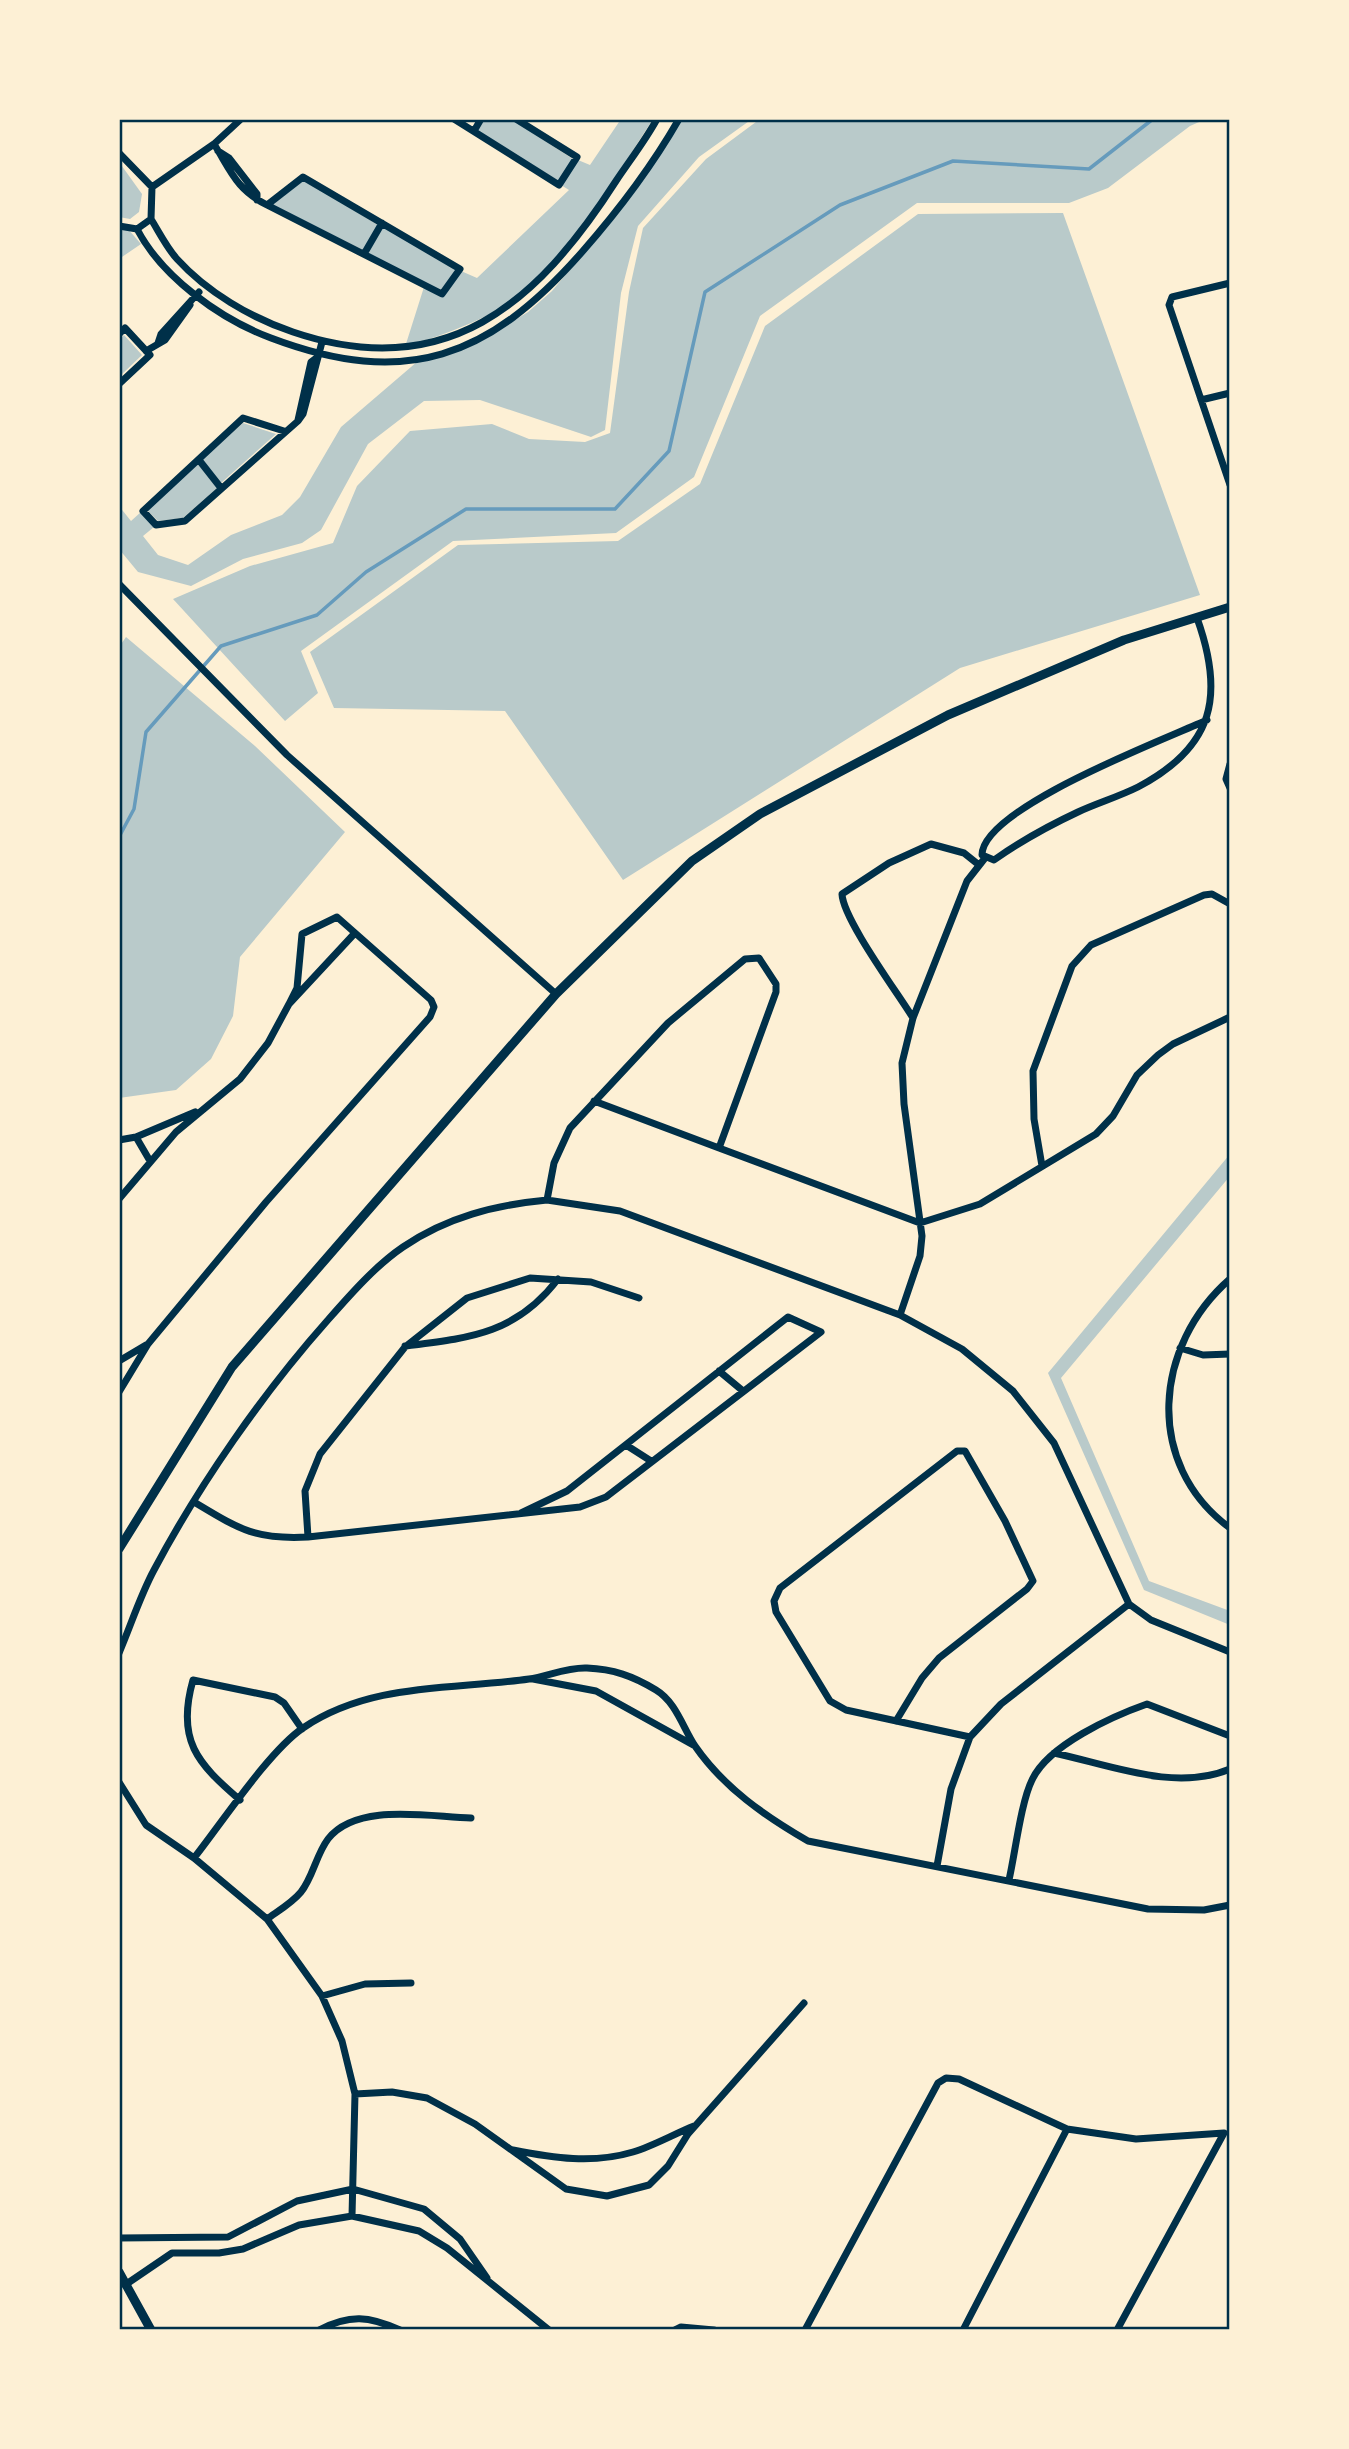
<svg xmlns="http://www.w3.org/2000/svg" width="1349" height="2449" viewBox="0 0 1349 2449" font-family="Rubik,sans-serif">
<rect width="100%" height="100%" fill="#fdf0d5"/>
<path fill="#b9caca" d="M 485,119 L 511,119 L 573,159 L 559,181 L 477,131 Z
M 621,119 L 653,119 C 616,176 573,250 521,293 C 487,321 445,334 405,347 L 424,287 L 443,296 L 461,271 L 477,278 L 569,190 L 561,185 L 578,160 L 590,165 Z
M 681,119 L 752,119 L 699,157 L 638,226 L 621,293 L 605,430 L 591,437 L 480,400 L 424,401 L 368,444 L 321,530 L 302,543 L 243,559 L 191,586 L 138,572 L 119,549 L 119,506 L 131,521 L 141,512 L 154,527 L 143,536 L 158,555 L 188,565 L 231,535 L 282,515 L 300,497 L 341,427 L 418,361 L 476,344 L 528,312 L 552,291 L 599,235 Z
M 760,119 L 1206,119 L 1190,126 L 1108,188 L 1069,203 L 917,203 L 760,316 L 694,477 L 616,533 L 453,541 L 301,651 L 318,693 L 285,721 L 173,599 L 250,566 L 333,543 L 357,486 L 410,431 L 492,424 L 529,439 L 585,442 L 610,433 L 629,292 L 643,228 L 706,159 Z
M 119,162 L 142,194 L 139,212 L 130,219 L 119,217 Z
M 304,180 L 378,225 L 363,250 L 272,205 Z
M 1063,213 L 1200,595 L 960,668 L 623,880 L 505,711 L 334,708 L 310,652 L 458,545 L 618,541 L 700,484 L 765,326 L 918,214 Z
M 383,225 L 456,270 L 440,291 L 367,253 Z
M 119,228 L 128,229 L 141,244 L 119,259 Z
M 124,335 L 142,355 L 119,377 L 119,340 Z
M 243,423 L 276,434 L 221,483 L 202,459 Z
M 198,464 L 217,488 L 183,518 L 158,521 L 147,510 Z
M 126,637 L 255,746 L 345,832 L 240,957 L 233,1016 L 211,1059 L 176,1090 L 119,1098 L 119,647 Z
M 1230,1154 L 1230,1176 L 1061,1378 L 1149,1581 L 1230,1611 L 1230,1625 L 1144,1590 L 1048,1373 Z"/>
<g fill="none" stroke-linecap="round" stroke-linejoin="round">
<path stroke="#669bbc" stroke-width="3.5" d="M 119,837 L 134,809 L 146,732 L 221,646 L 317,615 L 366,572 L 466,509 L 615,509 L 669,451 L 705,292 L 840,205 L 953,161 L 1089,169 L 1153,119"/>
<path stroke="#003049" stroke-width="7" d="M 454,119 L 559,185 L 577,157 L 516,119
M 474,131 L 481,119
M 214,144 C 231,171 236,189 267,205
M 218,151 L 229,158 L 257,194 L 257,200
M 119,153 L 152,187 L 151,219 L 137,229 L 119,226
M 303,177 L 460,269 L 442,294 L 267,205 Z
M 152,187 L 214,144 L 241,119
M 151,219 C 159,232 167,248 177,259 C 207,292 251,318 293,332 C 446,384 537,304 616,181 C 630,160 645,141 657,119
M 137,229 C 162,277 220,319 271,338 C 406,389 489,358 582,252 C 618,211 652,166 679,119
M 364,254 L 382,223
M 1230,283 L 1172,297 L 1169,305 L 1230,485
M 119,334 L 125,328 L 150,355 L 119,384
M 158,343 L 161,334 L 199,292
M 146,351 L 165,340 L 190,305
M 1201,400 L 1230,393
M 298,420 L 311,362 L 315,359
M 284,431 L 243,418 L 143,511 L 156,525 L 185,521 L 298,421 L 303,414 L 322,342
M 199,460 L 221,488
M 119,584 L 287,755 L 556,994
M 1197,618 C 1225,696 1214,747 1138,787 C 1118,797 1097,803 1078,812 C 1048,826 1021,841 994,860 L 982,855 C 982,808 1166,739 1207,720
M 1230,764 L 1226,779 L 1230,788
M 913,1018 C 897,992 843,919 842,894 L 889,863 L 931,844 L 964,853 L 979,865
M 594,1101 L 719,1148
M 136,1137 L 150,1161
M 119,1140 L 136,1137 L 195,1112
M 1042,1166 L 1034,1119 L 1033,1071 L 1072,966 L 1091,945 L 1204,895 L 1212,894 L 1230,904
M 119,1199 L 176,1132 L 240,1079 L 268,1043 L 289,1004 L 355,933
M 547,1200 L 620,1211 L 900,1315 L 962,1349 L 1013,1391 L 1054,1443 L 1129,1604 L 1151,1620 L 1230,1652
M 1230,1279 C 1154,1345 1143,1464 1230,1528
M 900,1315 L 920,1256 L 922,1236 L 904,1104 L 902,1063 L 913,1018 L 967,881 L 985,858
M 405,1346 C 470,1338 516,1334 558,1279
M 1180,1348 L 1203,1355 L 1230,1354
M 119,1361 L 146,1345
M 719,1371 L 743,1391
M 119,1392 L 148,1344 L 266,1202 L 430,1017 L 434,1007 L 431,1000 L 337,917 L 302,934 L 297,988 L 289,1004
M 626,1445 L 651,1461
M 194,1502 C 239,1529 255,1540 308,1537 L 305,1491 L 320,1454 L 405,1347 L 467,1298 L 530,1278 L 591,1282 L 639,1298
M 308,1537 L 580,1507 L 606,1497 L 821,1332 L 788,1317 L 567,1491 L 521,1513
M 119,1653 C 131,1625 140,1596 154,1570 C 199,1485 263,1393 327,1321 C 349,1296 375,1266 403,1247 C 447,1217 495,1205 547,1200 L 554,1163 L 570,1128 L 668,1023 L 745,959 L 759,958 L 776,984 L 776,992 L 719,1148 L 920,1223 L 980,1204 L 1096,1134 L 1113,1116 L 1137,1075 L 1158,1055 L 1173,1044 L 1230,1017
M 533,1679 L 596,1691 L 695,1746
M 896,1721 L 922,1678 L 939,1658 L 1027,1589 L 1033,1581 L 1005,1521 L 965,1451 L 957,1451 L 780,1588 L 774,1601 L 776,1612 L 830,1701 L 846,1710 L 970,1737
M 1054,1753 C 1110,1765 1175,1792 1230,1769
M 119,1782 L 146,1825 L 194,1858 L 267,1919 L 322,1996 L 342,2041 L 355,2094 L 352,2216
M 240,1800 C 197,1763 176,1740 193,1680 L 275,1697 L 284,1703 L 302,1729
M 194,1858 C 221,1824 269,1751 303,1728 C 371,1682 453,1690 529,1679 C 548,1676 568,1667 587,1668 C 613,1669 633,1676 656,1690 C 676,1702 683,1728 695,1746 C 724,1788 765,1816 808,1841 L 1148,1909 L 1204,1910 L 1230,1905
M 937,1866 L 951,1789 L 970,1737 L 1001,1704 L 1129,1604
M 1009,1880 C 1015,1854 1021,1802 1032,1780 C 1048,1745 1113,1716 1147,1704 L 1230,1736
M 267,1919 C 278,1911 292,1903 301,1892 C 313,1877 316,1855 328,1839 C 357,1802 429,1817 471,1818
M 322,1996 L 365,1984 L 411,1983
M 355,2094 L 392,2092 L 427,2098 L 475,2124 L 566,2189 L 607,2196 L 649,2185 L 668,2166 L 688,2134 L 804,2003
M 513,2150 C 553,2158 593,2164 633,2152 C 653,2146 674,2134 694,2126
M 119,2238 L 228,2237 L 297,2201 L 353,2189 L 424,2209 L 460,2239 L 487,2278
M 125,2285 L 172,2253 L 219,2253 L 243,2249 L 299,2225 L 352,2216 L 419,2231 L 447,2248 L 549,2330
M 319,2330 C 350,2314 369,2316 400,2330
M 675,2330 L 681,2327 L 714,2330
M 805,2330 L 938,2083 L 946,2078 L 959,2079 L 1067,2129 L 1136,2139 L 1224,2133 L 1117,2330
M 963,2330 L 1067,2129"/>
<path stroke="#003049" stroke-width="9" d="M 119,1549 L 232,1367 L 556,994 L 692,861 L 760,814 L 948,715 L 1124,640 L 1230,607
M 119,2272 L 151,2330"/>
</g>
<rect width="1349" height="2449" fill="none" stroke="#fdf0d5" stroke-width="242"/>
<rect x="121" y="121" width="1107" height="2207" fill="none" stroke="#003049" stroke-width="2.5"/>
</svg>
